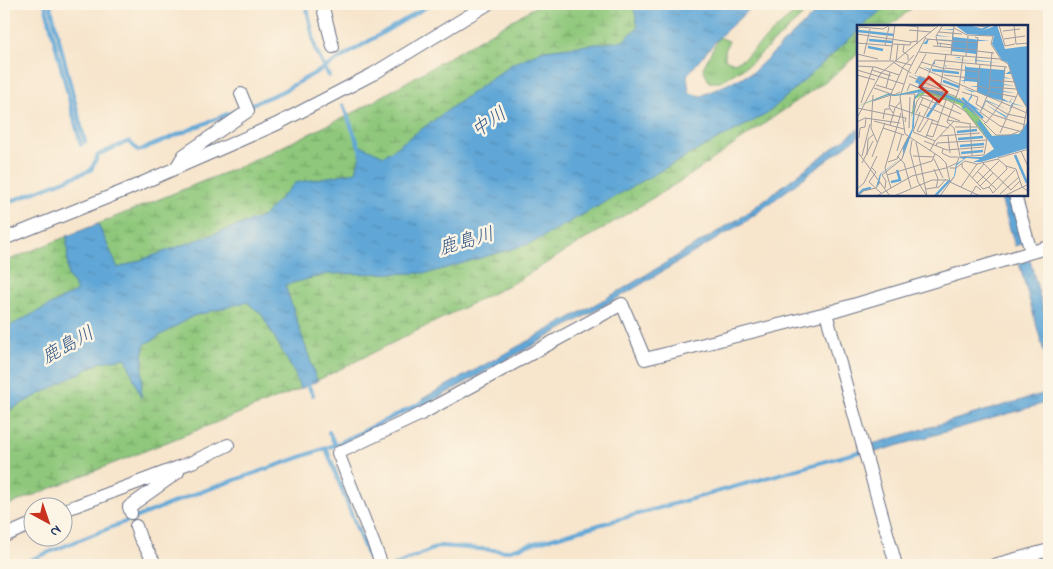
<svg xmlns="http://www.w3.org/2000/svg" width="1053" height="569" viewBox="0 0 1053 569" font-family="'Indie Flower','Klee One',sans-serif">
<defs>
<pattern id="grass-tufts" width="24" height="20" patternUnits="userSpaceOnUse" patternTransform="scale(1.25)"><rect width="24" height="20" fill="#8fc87b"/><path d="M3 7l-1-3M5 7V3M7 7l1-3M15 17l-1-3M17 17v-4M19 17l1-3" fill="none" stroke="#74a368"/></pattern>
<pattern id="wetland-marsh" width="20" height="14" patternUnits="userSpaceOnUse" patternTransform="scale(1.25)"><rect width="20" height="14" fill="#8fc87b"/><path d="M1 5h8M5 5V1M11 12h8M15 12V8" fill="none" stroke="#74a368"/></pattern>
<pattern id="water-ripples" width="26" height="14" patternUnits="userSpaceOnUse" patternTransform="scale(1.25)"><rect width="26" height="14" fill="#61a7d7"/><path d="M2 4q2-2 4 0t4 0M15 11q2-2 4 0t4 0" fill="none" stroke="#4f88b2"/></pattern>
</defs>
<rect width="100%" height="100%" fill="#fcf5e5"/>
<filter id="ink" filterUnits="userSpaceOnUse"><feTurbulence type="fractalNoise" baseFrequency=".02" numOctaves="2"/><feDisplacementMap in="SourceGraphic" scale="10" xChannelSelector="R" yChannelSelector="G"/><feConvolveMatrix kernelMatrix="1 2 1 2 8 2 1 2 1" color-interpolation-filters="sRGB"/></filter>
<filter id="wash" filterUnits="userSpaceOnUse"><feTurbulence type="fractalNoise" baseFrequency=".0096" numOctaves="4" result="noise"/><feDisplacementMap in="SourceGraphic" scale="20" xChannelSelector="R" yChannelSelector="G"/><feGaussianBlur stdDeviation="1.12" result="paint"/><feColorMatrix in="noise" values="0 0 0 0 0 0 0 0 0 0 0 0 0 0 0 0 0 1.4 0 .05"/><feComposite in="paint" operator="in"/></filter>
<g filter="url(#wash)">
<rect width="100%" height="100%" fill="#f7e5cc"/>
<path fill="url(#grass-tufts)" stroke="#557c6c" d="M 804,4 L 815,4 L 750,64 L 720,82 L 709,82 L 703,68 L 719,37 L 729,41 L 725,51 L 725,59 L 734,63 L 743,59 Z"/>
<path fill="url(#wetland-marsh)" stroke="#557c6c" d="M 540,4 L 712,4 L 460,124 L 4,358 L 4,262 L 246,164 L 357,111 Z
M 869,4 L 917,4 L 890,26 L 858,26 L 858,54 L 830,78 L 692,174 L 517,281 L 300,389 L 4,507 L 4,398 L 264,271 L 520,234 Z"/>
<path fill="url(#water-ripples)" stroke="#3e6b9a" d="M 633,4 L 755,4 L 719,37 L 687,75 L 689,93 L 701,96 L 752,73 L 825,4 L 888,4 L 863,26 L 858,26 L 858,31 L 767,114 L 703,147 L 532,243 L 429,273 L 327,274 L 285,285 L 317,381 L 300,389 L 295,374 L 262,315 L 247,302 L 193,316 L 144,345 L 141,398 L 126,358 L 101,362 L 4,413 L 4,329 L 77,291 L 68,276 L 67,236 L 98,224 L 118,268 L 262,217 L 295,183 L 356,172 L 362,146 L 384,156 L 512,64 L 544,50 L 623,41 L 638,27 Z
M 858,129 L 858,137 L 745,222 L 623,295 L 425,405 L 422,399 L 621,290 L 743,216 Z
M 1000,195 L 1010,195 L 1024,243 L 1015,246 Z
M 1030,260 L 1049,331 L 1049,370 L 1019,263 Z
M 1049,392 L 1049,402 L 872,453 L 869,445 Z"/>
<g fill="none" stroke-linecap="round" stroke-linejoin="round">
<path stroke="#61a7d7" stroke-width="4" d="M 45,4 L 81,145
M 50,4 L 85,142
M 306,4 L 316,51 L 329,76
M 4,7 L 13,4
M 343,105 L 362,154
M 4,204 L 91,170 L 98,155 L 129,141 L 138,151 L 281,92 L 324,68 L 431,4
M 306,381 L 313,395
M 329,432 L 335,445
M 326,448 L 371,565
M 17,565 L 195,494 L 335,445 L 427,400
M 395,565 L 440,546 L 506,551 L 862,451"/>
</g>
</g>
<g filter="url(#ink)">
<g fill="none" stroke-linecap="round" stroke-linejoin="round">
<defs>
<path id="street" d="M 322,4 L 333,47
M 176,168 L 184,155 L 248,111 L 241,94
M 1015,195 L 1031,252
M 4,239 L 126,190 L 277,124 L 373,74 L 488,4
M 826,313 L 896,565
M 62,511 L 192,462 L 228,445
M 131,513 L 129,507 L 178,472
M 136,526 L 140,538 L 156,565
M 4,536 L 32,524
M 382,565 L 338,453 L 421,414 L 622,304 L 645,359 L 826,313 L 1049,247
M 994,565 L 1049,550"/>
</defs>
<use href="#street" stroke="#686f84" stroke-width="14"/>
<use href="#street" stroke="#fff" stroke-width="12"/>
</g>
</g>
<g text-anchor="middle" stroke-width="5" stroke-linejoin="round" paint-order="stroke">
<g font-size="19" font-style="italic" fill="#345988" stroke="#fcf5e5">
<text transform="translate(488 121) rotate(-34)" y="7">中川</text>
<text transform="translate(466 240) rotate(-16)" y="7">鹿島川</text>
<text transform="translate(67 344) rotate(-29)" y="7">鹿島川</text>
</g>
</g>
<g transform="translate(857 25)">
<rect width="171" height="171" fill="#f7e5cc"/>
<path d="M 64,64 L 82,66 L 103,74 L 121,91 L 135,111 L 162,109 L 171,98 L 171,118 L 157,113 L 138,121 L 131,106 L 124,99 L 133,117 L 103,80 L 69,68 L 58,74 L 57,87 L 54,92 L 58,71 L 70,65 L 38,71 L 31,70 L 0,82 L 32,68 L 38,70 Z" fill="#8fc87b"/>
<path d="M 90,0 L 96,1 L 96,12 L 133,16 L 121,16 L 121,19 L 133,20 L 121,19 L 120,23 L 135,24 L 120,23 L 120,29 L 141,31 L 120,29 L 119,35 L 145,38 L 134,37 L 133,44 L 147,45 L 148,42 L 148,49 L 153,46 L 155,49 L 147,49 L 147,52 L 156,54 L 147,53 L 146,59 L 159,61 L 146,60 L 146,66 L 159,68 L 146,67 L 145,73 L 152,77 L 156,72 L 153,77 L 168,82 L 156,79 L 152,85 L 169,90 L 152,85 L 149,92 L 168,97 L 149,92 L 147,95 L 148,92 L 128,79 L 125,85 L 145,98 L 125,85 L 122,89 L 124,86 L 116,83 L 111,77 L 111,76 L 113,72 L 114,71 L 115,67 L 106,63 L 119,67 L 115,67 L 115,72 L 111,77 L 124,86 L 129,75 L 152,85 L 155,78 L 131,72 L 120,67 L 120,62 L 112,61 L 120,61 L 120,57 L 108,56 L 107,59 L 107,56 L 103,56 L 107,55 L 108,49 L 104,48 L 108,49 L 108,42 L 89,40 L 88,43 L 88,40 L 76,39 L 69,55 L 73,57 L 69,55 L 66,62 L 72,63 L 80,64 L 62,63 L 49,57 L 61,62 L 62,59 L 51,54 L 58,57 L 61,52 L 54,49 L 69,54 L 73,45 L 66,42 L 74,44 L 76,38 L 65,33 L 76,38 L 78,35 L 78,39 L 108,42 L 109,39 L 109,42 L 122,43 L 122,40 L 123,43 L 133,44 L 133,37 L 119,36 L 119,39 L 118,36 L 103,35 L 97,34 L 118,36 L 119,29 L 104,27 L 103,33 L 97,32 L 103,32 L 104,27 L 79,25 L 78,35 L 79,25 L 94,26 L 94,22 L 83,21 L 84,17 L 84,21 L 94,22 L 95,16 L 72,14 L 70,19 L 66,19 L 71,14 L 95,15 L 95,12 L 80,11 L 79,10 L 95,12 L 96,5 L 84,4 L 96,4 L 96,1 ZM 129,76 L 152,85 L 149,91 L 128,79 ZM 106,0 L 125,6 L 140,0 L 148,24 L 171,21 L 171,84 L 161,69 L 151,38 L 145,35 L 135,19 L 137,11 L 110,9 L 99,1 ZM 65,64 L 82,66 L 109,78 L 135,111 L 162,109 L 171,96 L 171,123 L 124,137 L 116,137 L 123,134 L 109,133 L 100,140 L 98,151 L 93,156 L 97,151 L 99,139 L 107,134 L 103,133 L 102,132 L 125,132 L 137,124 L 118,95 L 122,98 L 121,93 L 109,82 L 105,84 L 107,79 L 72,67 L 63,68 L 58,74 L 57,102 L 46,132 L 24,149 L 22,159 L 19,162 L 23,149 L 46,132 L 46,122 L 55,104 L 57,73 L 62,67 L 71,66 L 38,71 L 31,70 L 0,81 L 33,68 L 38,70 Z" fill="#61a7d7" fill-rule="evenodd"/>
<path fill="none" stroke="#61a7d7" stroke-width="2.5" d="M 108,0 L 125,5 L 133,0M 1,6 L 37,10M 12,15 L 35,17M 11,22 L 26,25M 75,45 L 102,48M 86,56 L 102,62M 105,73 L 126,93M 70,92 L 82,74M 100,107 L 120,105M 101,114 L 126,112M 103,121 L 127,119M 104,128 L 126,126M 158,130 L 170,158M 34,157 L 43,155 L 40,145M 0,171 L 6,165 L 14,163M 78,171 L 93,155"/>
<path fill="none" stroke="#9f9ca0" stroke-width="1" d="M 44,0 L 61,2M 88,0 L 97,1 L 94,30M 111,0 L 130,2M 142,0 L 148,21 L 158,19M 157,0 L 159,19 L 172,18M 97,3 L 110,10 L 136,11 L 134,19 L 145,36M 0,5 L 3,2 L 26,4 L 33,0M 52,5 L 74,7M 146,6 L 163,4M 82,7 L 105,9M 0,9 L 54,17M 69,12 L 51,47 L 43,72 L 48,109 L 83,132 L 89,138 L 93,157 L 123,171M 118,12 L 121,13 L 119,39M 69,14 L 121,18M 147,14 L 168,11M 0,18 L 36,21M 80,18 L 95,20M 36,19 L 53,20 L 54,17 L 60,16M 60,19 L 61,1 L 78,1M 28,20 L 32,2M 47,20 L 46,27 L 51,30 L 51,35M 76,21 L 120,25M 81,21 L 79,11 L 86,0M 120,26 L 137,28M 62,27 L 106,31 L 102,64 L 90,97 L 97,103 L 103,131M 0,29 L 21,34M 7,29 L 13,4M 106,31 L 143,34 L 151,39 L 161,68 L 143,108M 109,31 L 111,11M 33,35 L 38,0M 0,36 L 37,36M 38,36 L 54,40M 39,36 L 41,19M 36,37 L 54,48M 64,37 L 88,44M 0,41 L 18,42 L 42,50M 62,42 L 170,88M 88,43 L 122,47M 0,45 L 47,59M 15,45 L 34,51M 72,48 L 78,35 L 150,42M 58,49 L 69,29M 0,50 L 18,55M 87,50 L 121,54M 52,51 L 83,64 L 89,29M 62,51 L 102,66M 133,55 L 158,57M 19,60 L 36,65M 121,61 L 133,64 L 123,88M 133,62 L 159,64M 17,63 L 37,70 L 43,67M 29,63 L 33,47M 132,64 L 135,27M 50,66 L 53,59 L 62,63M 84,66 L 100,72M 105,67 L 121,72M 120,67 L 123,40M 133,67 L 159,72M 48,69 L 58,69 L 56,83M 16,70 L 14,103 L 20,117M 64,72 L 104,89M 121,72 L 119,79 L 137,90 L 168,100M 102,73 L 129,98 L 145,77 L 148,42M 16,76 L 34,70M 129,76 L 150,89 L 169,93M 4,78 L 16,42M 63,79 L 103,96M 32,80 L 81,97M 0,83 L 49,93 L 48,97M 57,87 L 60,76 L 65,70 L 91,75 L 109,87 L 130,114 L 127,130 L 102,132 L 100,138 L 89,143M 63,87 L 56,107 L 78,116M 123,87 L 143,101 L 162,106M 36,88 L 32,82 L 34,69 L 46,42 L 57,30M 59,88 L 66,73M 67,91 L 77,72M 67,92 L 60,106 L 63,107 L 72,93M 0,93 L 24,48 L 82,0M 26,94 L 28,84 L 33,84M 90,95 L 114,99M 17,96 L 47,104M 0,97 L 8,93 L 43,98M 74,98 L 92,103M 127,98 L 139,110 L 153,110 L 166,105 L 170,83 L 161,68M 113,99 L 115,131M 33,100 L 38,83 L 44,76M 98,102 L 120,102M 26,103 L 47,110M 52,103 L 53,72M 69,110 L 76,112 L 89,75M 83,111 L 123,108M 91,111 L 93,128M 69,112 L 76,94M 2,113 L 3,103 L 8,102 L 9,93M 55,115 L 53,127 L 61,157 L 69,170M 67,116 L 90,125 L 127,122M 59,117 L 70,171M 79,121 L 80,118 L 130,115M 86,124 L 85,128 L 93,132 L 101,132M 0,126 L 33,171M 40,126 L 45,109M 73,126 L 78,116 L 97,96M 164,126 L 172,144M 10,130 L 11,114 L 17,109M 5,131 L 13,99M 40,131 L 47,138 L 54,163M 56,131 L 77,132M 15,132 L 28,98M 141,133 L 172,124M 77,134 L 86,153M 31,137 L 40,134 L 51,112M 5,138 L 16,116M 105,138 L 105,142 L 126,164 L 132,162 L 150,144 L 149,141M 126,138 L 154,165 L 163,156M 15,143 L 19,147 L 12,157 L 24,168M 93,143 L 99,143 L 108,136 L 120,139M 77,144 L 81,154 L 79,163M 121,147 L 139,164M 30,150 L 75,136 L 78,129M 115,153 L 127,139M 120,158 L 142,136M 123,161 L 136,148M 104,162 L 120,139 L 141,134 L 149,141 L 159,144 L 165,162 L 172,167M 132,162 L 136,168 L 158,145M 28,163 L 29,156 L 25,150 L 45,134 L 48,123M 34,163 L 28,143 L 44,88M 0,164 L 7,158 L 20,131M 69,164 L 82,162 L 89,154M 143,169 L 162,152M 1,171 L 6,166 L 19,163 L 23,157M 20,171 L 55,151 L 89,143M 37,171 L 75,155 L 91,155M 83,171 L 97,152M 113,171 L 119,161 L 124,165M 147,171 L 172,159"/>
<path fill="#c8321e" fill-opacity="0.15" stroke="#c8321e" stroke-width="2.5" d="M 72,52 L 90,67 L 82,77 L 63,62 Z"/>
<rect width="171" height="171" fill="none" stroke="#1b2f5e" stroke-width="2.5"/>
</g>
<rect width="1053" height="569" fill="none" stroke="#fcf5e5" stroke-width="20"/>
<g transform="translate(48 522) rotate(140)"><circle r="24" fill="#fcf5e5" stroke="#a2a6af"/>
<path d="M0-4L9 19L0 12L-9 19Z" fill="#c8321e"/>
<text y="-8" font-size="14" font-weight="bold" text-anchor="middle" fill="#1b2f5e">N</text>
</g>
</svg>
